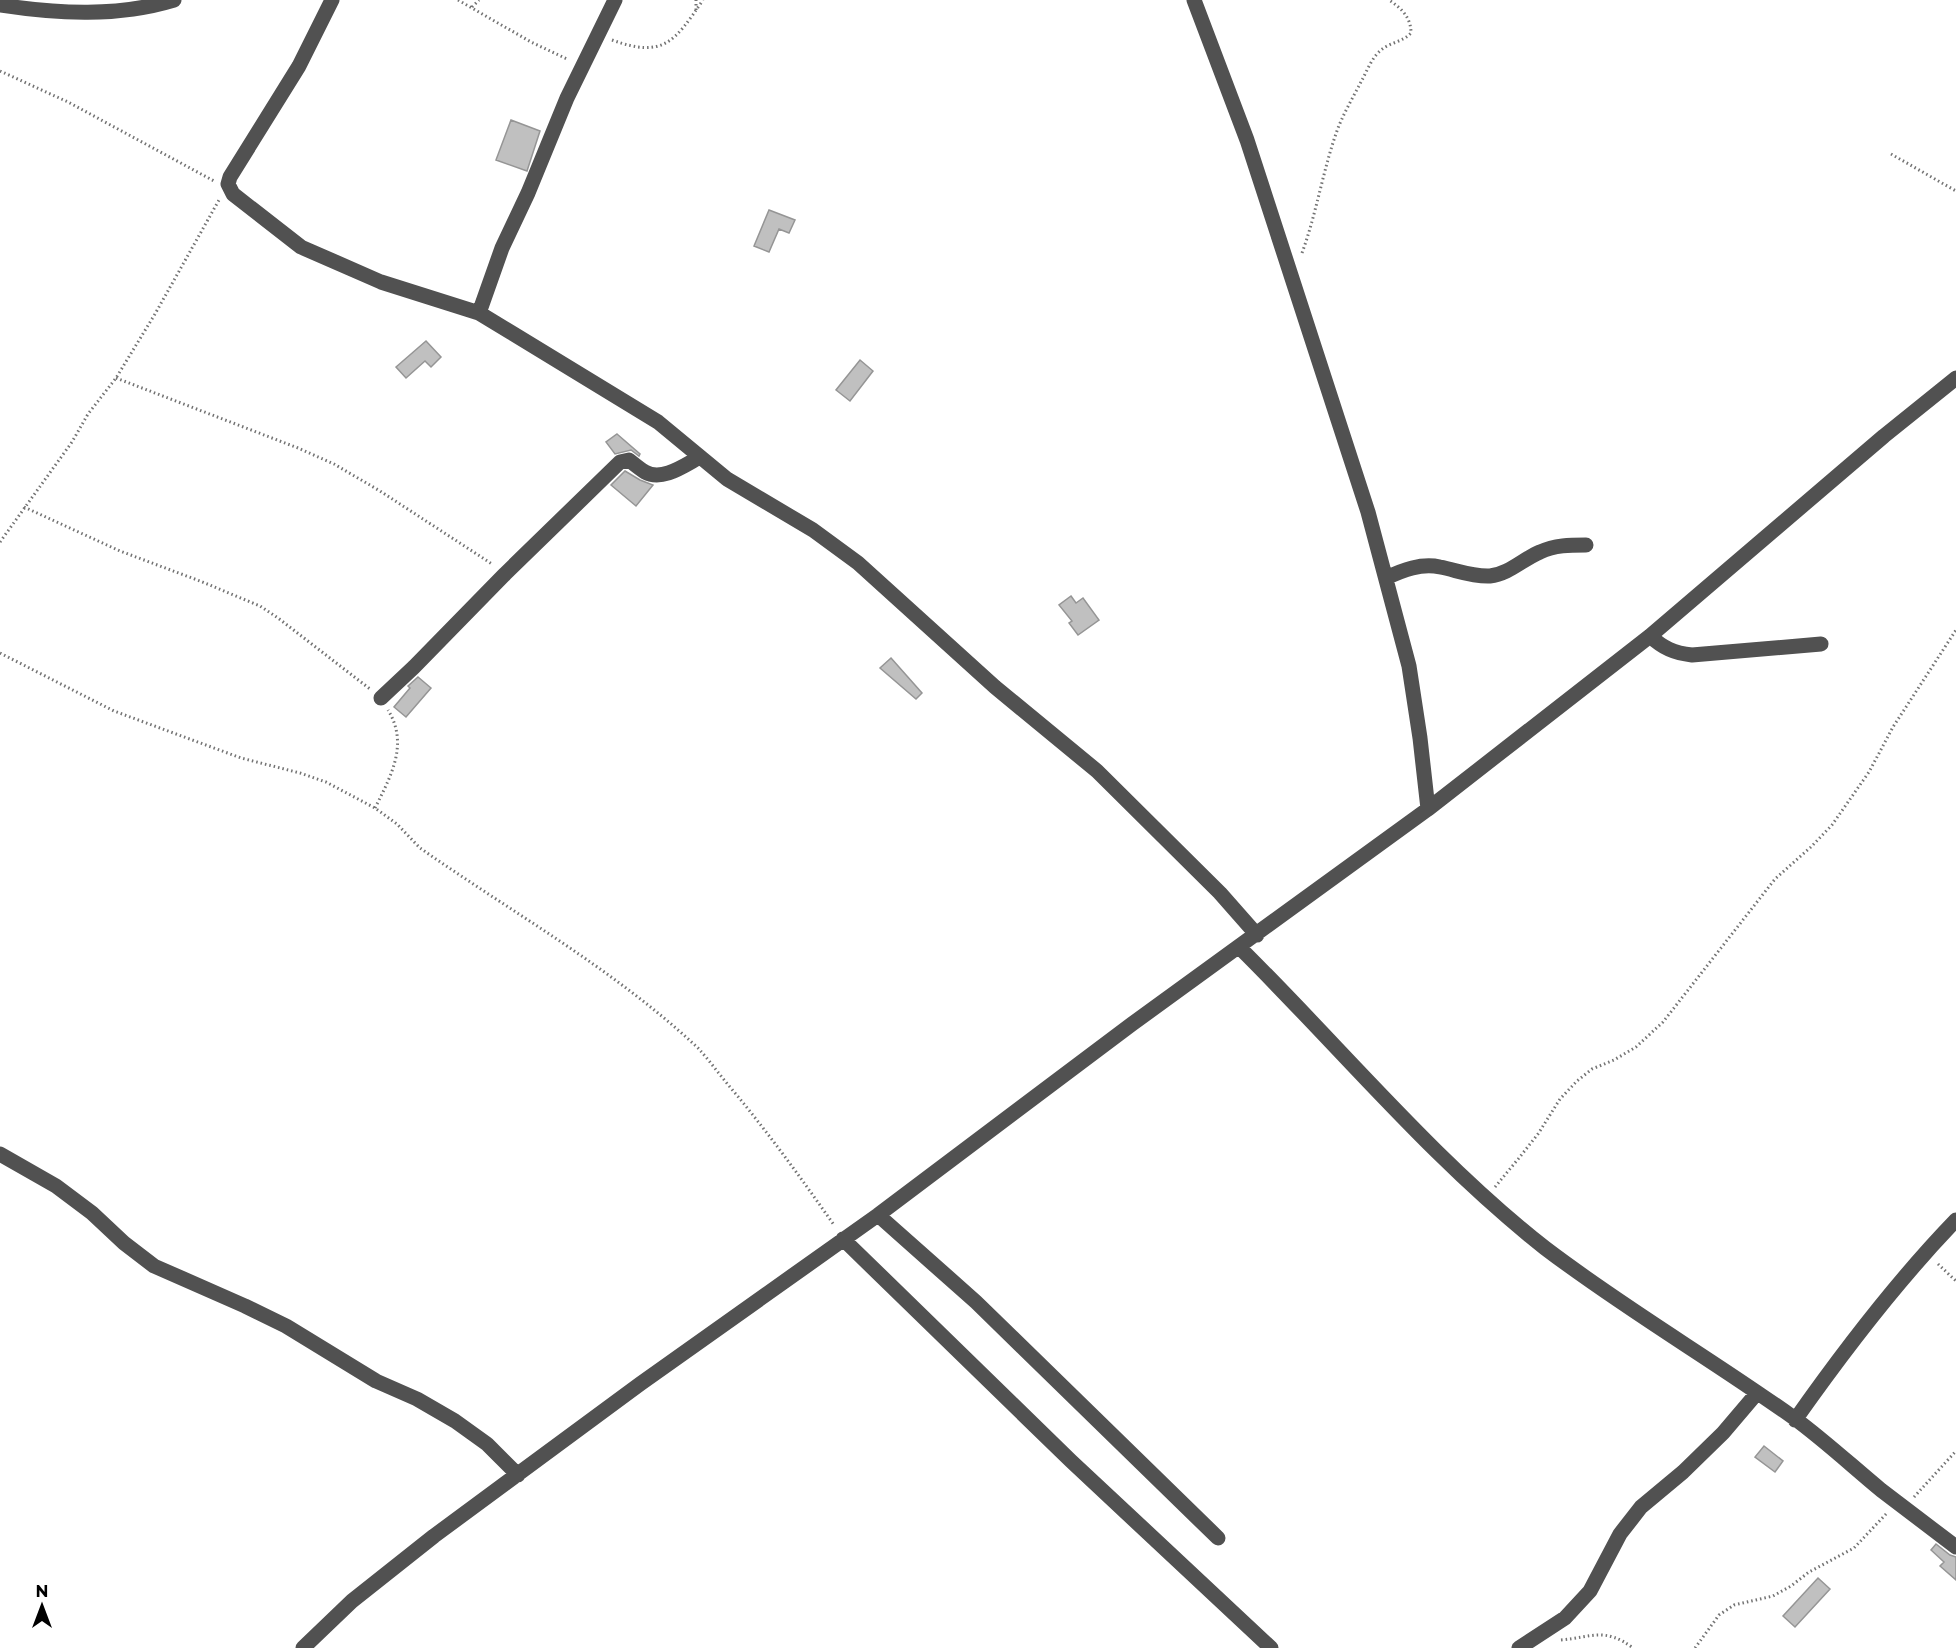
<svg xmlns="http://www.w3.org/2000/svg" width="1956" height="1648" viewBox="0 0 1956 1648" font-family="Montserrat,sans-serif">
<rect width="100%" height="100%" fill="#fff"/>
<path fill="#c0c0c0" stroke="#959595" stroke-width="1.5" d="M 511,120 L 540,131 L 527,171 L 496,160 Z
M 769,210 L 795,220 L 789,233 L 779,229 L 769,252 L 754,246 Z
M 426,341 L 441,357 L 431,367 L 425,361 L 406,378 L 396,367 Z
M 860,360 L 873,371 L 850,401 L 836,390 Z
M 617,434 L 640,454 L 639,456 L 631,450 L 615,454 L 606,442 Z
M 625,471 L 640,480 L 653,485 L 636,506 L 611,485 Z
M 1071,596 L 1076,603 L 1083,598 L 1099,620 L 1078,635 L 1069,623 L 1072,621 L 1059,605 Z
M 891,658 L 922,693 L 916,699 L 880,668 Z
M 418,677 L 431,688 L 406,717 L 394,707 L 410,688 L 408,686 Z
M 1764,1446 L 1783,1461 L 1775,1472 L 1755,1457 Z
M 1936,1544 L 1950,1555 L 1956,1557 L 1956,1580 L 1940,1566 L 1944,1562 L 1931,1550 Z
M 1818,1578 L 1830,1589 L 1795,1627 L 1783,1616 Z"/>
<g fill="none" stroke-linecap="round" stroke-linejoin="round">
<path stroke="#737373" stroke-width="3" stroke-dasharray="1.5 3" stroke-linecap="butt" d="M 458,0 L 531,42 L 567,59
M 472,7 L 479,0
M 696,10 L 696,0
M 612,40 C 664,59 675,41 703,0
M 0,71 L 68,102 L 214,181
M 1891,154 L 1956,191
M 1302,253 C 1317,212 1323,169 1338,128 C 1344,113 1353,97 1361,82 C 1366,73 1370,62 1377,54 C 1387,42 1402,43 1411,33 C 1411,17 1401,8 1389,0
M 116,378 L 298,448 L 334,464 L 380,491 L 492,564
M 24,507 L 120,551 L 200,581 L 260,606 L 278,618 L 370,689
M 0,542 L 72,442 L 88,414 L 116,378 L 155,314 L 219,200
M 0,653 L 114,711 L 241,758 L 300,773 L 326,782 L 375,808 L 397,824 L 420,848 C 513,913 615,970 698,1048 C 709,1060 719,1074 730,1087 C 767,1131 801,1178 834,1225
M 375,808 C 391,776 409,744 388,710
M 1495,1187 L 1519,1158 L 1538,1134 L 1560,1099 L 1577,1081 L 1592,1069 L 1614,1060 L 1636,1047 L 1663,1022 L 1775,879 L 1811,847 L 1832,825 L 1869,772 L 1893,727 L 1956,630
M 1938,1264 L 1956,1281
M 1914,1497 L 1956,1451
M 1561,1640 C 1592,1637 1605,1627 1633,1648
M 1695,1648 L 1719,1615 L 1734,1605 L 1773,1596 L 1791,1586 L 1809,1572 L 1854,1548 L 1887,1513"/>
<path stroke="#515151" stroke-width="15" d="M 332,0 L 299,66 L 230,177 L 228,184 L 233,194 L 301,247 L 381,282 L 479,313 L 512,333 L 658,422 L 727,479 L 813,530 L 858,563 L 995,687 L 1097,771 L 1220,893 L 1257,935
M 1194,0 L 1247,140 L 1368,512 L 1409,666 L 1420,738 L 1428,809
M 0,5 C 58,14 118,17 174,0
M 479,313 L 502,248 L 528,193 L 567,98 L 615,0
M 1386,578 C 1403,570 1421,563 1440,567 C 1456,570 1473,577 1490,576 C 1509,574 1523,559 1540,552 C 1555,545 1570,545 1586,545
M 1650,636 C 1663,648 1674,653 1692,655 L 1821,644
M 381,698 L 414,667 L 505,574 L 620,462 L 629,460 C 634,464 640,469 645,472 C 662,482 685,465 700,457
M 1240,948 C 1341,1048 1433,1160 1545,1248 C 1625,1309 1713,1360 1794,1418 C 1824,1440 1852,1466 1881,1490 C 1906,1509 1931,1528 1956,1547
M 0,1154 L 56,1186 L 92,1213 L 124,1243 L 154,1266 L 245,1306 L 286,1326 L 376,1381 L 417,1399 L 455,1421 L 487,1444 L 518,1475
M 878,1215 L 976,1302 L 1218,1538
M 843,1239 L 1071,1461 L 1271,1648
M 1795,1420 C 1845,1349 1896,1282 1956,1220
M 303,1648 L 352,1601 L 434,1536 L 640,1384 L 878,1215 L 1132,1024 L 1428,809 L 1650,636 L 1884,436 L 1956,378
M 1519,1648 L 1565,1618 L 1590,1591 L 1620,1534 L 1641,1507 L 1683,1472 L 1723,1433 L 1757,1393"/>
</g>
<g transform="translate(42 1606)" stroke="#ffffff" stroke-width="4.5" paint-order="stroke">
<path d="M0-4.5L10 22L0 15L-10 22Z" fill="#000000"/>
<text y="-9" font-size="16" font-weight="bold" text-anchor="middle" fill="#000000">N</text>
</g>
</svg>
